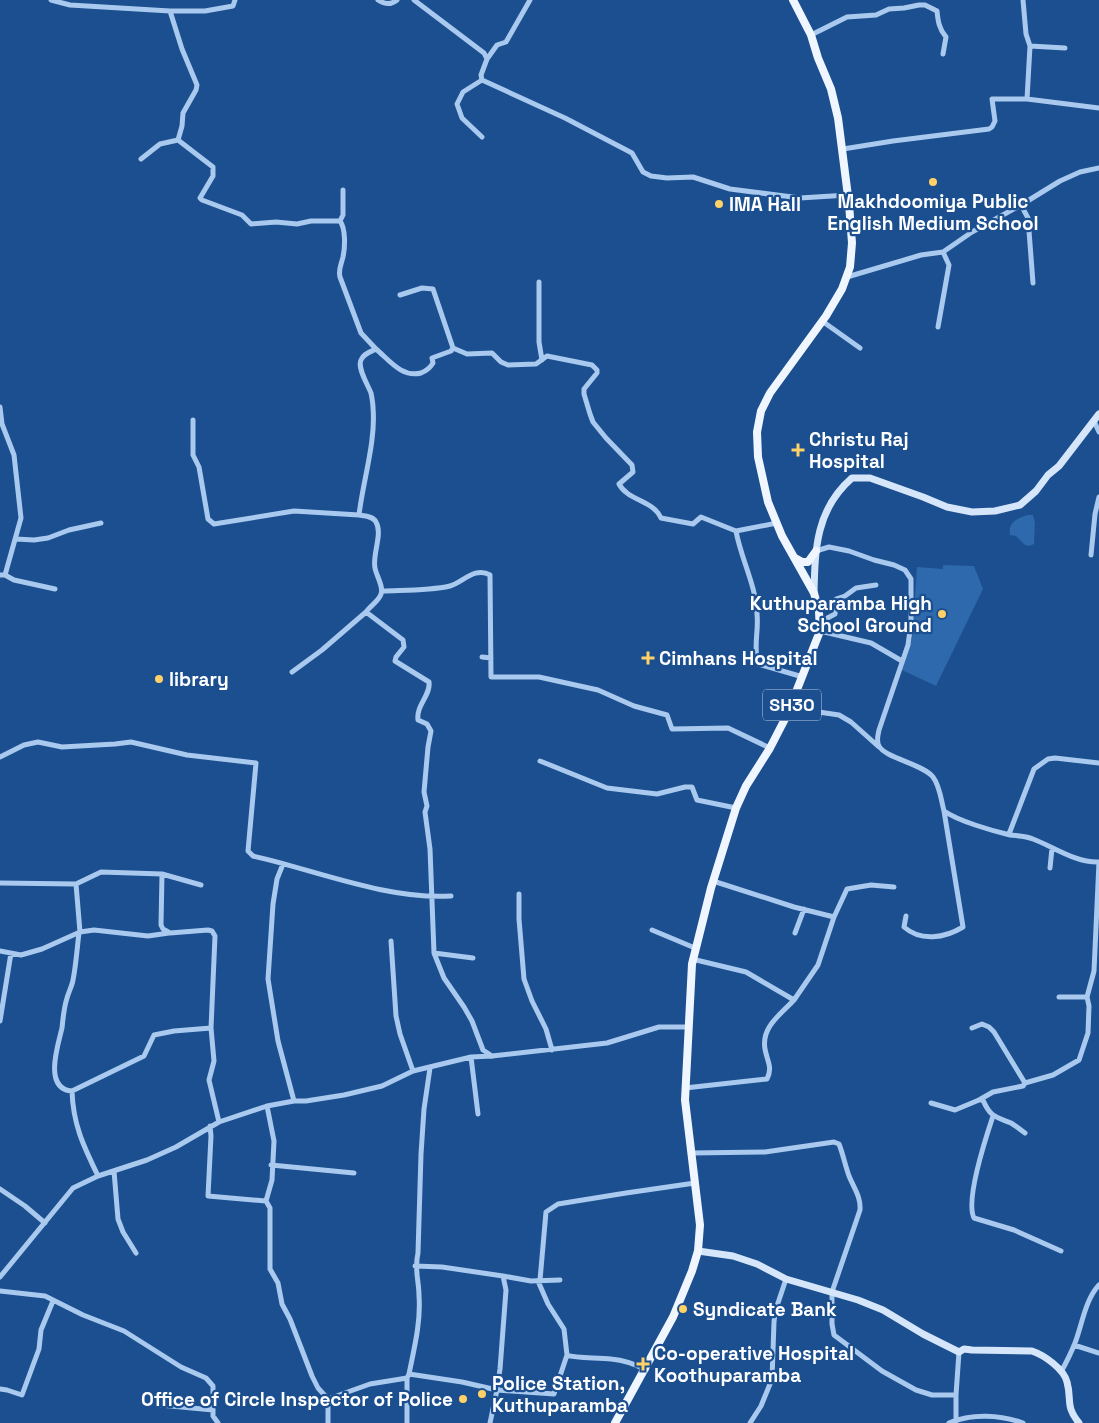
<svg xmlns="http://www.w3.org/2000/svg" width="1099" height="1423" viewBox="0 0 1099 1423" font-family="'Space Grotesk',sans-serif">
<rect width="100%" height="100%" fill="#1b4f8f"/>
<path fill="#2e69ad" d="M 1027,515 L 1033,515 L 1035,523 L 1034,544 L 1029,546 L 1025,545 L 1016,536 L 1010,535 C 1008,522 1016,519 1027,515 Z
M 943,565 L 974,566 L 983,589 L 936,686 L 902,670 L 912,639 L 917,567 L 943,569 Z"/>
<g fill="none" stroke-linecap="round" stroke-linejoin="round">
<path stroke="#a9c9ee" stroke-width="5" d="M 51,0 L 70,5 L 170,11 L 205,11 L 233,6 L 235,0
M 378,0 C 384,4 391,5 397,0
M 414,0 L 484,53 L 487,59 L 481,75 L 482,80 L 565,118 L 632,153 L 643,172 L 651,176 L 667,178 L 693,177 L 730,189 L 800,198 L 848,195
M 170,11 L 182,49 L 197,85 L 196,90 L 183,113 L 182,126 L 178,140 L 213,167 L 213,176 L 200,198 L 202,200 L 242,215 L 251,224 L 276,222 L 297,224 L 311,221 L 340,221 C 346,229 345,248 343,257 C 341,265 338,270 340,277 L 361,333 L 376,349 C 370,352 363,354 361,360 C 357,368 368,385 371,393 C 372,398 373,403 373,408 C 376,441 363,481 359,515 C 364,516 373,516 376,522 C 383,534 372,555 375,568 C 376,575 384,587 381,594 C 379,601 370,606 366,612 L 403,640 L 404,647 L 396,657 L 395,661 L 429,682 C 431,695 416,705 418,720 L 427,724 L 431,731 L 428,747 L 424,792 L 427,806 L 425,812 L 430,849 L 434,953 L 444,978 L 464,1007 L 472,1021 L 483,1050 L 492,1056
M 811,35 L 847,17 L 876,15 L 889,9 L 904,8 L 919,5 L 925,5 L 937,11 C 938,21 939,29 946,37 L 943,54
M 1030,46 L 1065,48
M 487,59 L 497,45 L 506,42 L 530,0
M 1027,99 L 1099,108
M 482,137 L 462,118 L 457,104 L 463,92 L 482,80
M 843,149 L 893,141 L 989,129 L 992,127 L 995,121 L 992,99 L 1027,99 L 1030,46 L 1026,34 L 1023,0
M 141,159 L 160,144 L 178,140
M 1021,205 L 1028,218 L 1033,283
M 340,221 L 343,215 L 343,190
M 847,277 L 921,255 L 943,252 L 972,232 L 1021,205 L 1060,181 L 1080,172 L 1099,168
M 539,282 L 539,342 L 542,360
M 400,295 L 422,288 L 433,289 L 453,348
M 822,321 L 860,348
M 938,327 L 949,265 L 943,252
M 376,349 C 389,360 402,378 421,373 C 426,371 430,368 433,363 L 432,358 L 451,351 L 453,348 L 467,354 L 492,353 L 501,362 L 508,365 L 536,364 L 547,356 L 592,365 L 597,370 L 597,373 L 584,389 L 584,394 L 590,414 L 593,422 L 606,438 L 632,465 L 633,472 L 619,484 C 628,501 653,500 661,518 L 693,524 L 701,517 L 736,531 L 777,523
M 0,407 L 2,424 L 14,455 L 21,518 L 5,575 L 0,575
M 193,420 L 193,455 L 199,467 L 208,519 L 214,524 L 294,511 L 359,515
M 1094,421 L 1099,432
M 736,531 C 741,559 756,585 757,614 C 759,631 753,646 758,664 L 803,677
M 16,539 L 34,540 L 48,538 L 69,530 L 101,523
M 816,551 L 829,547 L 849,551 L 874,560 L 894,565 L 905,570 L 911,579 L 911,623 L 908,645 L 879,730 C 878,735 876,741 879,746 C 885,758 923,764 933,777 C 940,786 941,800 944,811 C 958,821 993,831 1010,835 C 1018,836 1026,836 1033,839 C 1054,847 1076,863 1099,862
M 1091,555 L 1095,514 L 1099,497
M 5,575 L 14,580 L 55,589
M 382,591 C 404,590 428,591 450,586 C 462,583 475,566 490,575 L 491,677 L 539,677 L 598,690 L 634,706 L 667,715 L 672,729 L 728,728 L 770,748
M 820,622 L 835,614 L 836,599 L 845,596 L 856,588 L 876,585
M 820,631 L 871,643 L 902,661
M 482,657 L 491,658
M 292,672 L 322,650 L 366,612
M 791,705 L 812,711 L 839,715 L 851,722 L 879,747
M 0,757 L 24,745 L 38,742 L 62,747 L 115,744 L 131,742 L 187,755 L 256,763 L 248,851 L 253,856 C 315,870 387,900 451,896
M 540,761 L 607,788 L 657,794 L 685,787 L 692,787 L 697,800 L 736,808
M 1009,834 L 1034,769 L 1048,759 L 1055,758 L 1099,763
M 283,864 L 277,879 L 273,904 L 268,979 L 278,1041 L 294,1101
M 1050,868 L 1052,848
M 162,874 L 201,885
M 713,881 L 794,907 L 834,917
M 0,883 L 76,884 L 101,872 L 162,874 L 161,925 L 163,929 L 170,933 L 208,930 L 212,931 L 215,936 L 211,1028 L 214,1061 L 209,1080 L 219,1122
M 76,884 L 80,932
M 519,894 L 519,919 L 524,979 L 532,1001 L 546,1029 L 552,1050
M 906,916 L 904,927 C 921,942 945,938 963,927 L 944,811
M 652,930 L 695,948
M 79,933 C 77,949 76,965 73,980 C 72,986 69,991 67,998 C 64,1007 63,1018 62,1028 C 58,1045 43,1089 72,1091 C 73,1125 84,1147 98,1176
M 795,933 L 804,909
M 391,941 L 396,1016 L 400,1034 L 413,1071
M 0,951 L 21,955 L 42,949 L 80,932 L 94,930 L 148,936 L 169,933
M 434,953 L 473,958
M 1059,997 L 1087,997
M 794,1000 L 818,965 L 834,917 L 847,889 L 871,885 L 894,887
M 0,1021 L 11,953
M 972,1028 L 982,1024 L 989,1027 L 994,1032 L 1025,1083
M 471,1057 L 478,1114
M 685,1088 L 767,1079 C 773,1067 767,1061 765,1049 C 761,1027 781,1014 794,1000 L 746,972 L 692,959
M 72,1091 L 144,1056 L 154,1035 L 174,1031 L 211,1028
M 931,1103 L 955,1110 L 979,1100
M 267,1106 L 274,1141 L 272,1180 L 266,1201 L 270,1208 L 270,1269 L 278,1283 L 282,1304 L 290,1319 L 312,1376 L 318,1388 L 329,1400
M 993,1116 C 986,1137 965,1200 974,1218 L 1014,1230 L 1061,1251
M 210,1126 L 211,1136 L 208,1196 L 266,1201
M 1025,1133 C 1021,1130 1016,1126 1011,1123 C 996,1117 990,1117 983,1100 L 979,1100 L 993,1092 L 1023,1086 L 1025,1083 L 1053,1075 L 1079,1060 L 1088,1033 L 1089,1006 L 1087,997 L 1094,971 L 1099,862
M 691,1153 L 765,1152 L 834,1142 L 839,1144 C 843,1154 845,1165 849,1176 C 854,1188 861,1197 860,1210 L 832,1292 L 832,1324 L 834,1335 L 882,1371 L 916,1390 L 932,1395 L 956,1395 L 956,1423
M 271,1165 L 354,1173
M 114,1171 L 118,1219 L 123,1232 L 136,1253
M 0,1189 L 25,1206 L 45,1223
M 415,1266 L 442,1267 L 503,1276
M 0,1277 L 73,1188 L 98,1176 L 147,1160 L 176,1147 L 219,1122 L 267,1106 L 294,1101 L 306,1101 L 344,1095 L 382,1086 L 413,1071 L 471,1057 L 492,1056 L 607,1043 L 659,1027 L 688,1027
M 540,1280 L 546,1212 L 558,1204 L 626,1193 L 695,1183
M 560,1280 L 531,1281 L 503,1276 L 506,1290 L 500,1369 L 497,1390 L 554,1394 L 567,1355
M 538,1281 L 548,1304 L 564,1329 L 567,1355 C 577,1359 599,1357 611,1359 C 623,1360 635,1364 646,1370
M 0,1291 L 45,1296 L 83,1315 L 124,1331 L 181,1367 L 206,1378 L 213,1386 L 213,1416 L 218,1423
M 1074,1345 L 1099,1353
M 1061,1372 C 1066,1363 1071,1353 1075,1343 C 1082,1325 1085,1300 1099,1285
M 409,1374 L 462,1382 L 497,1390 L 490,1423
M 0,1389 L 7,1390 L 22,1395 L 39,1349 L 41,1330 L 53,1301
M 956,1395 L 959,1352
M 160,1405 L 213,1410
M 328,1423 L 328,1403 L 331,1398 L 370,1384 L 407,1378 L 409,1374 C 414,1349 421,1322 419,1296 C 419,1280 414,1270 418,1253 L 421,1154 L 424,1109 L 430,1068
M 407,1423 L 407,1378
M 750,1423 L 761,1406 L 772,1379 L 774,1322 L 775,1312 L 786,1279
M 949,1423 C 972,1413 1001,1415 1023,1423"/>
<path stroke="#d6e6fa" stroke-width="7" d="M 814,593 C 815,549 816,509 852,478 L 870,478 L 923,497 L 947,507 L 972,512 L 995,511 L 1020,505 L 1036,491 L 1048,475 L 1059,466 L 1099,414
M 698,1251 L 733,1256 L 757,1264 L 786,1279 L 858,1300 L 883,1310 L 923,1334 L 959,1352 L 964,1349 L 972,1350 L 1032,1351 C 1044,1355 1064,1369 1067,1382 C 1072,1400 1065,1406 1079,1423"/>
<path stroke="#f0f6ff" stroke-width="8" d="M 795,558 L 802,562 L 808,562 L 816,551
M 615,1423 L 673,1317 L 692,1271 L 698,1251 L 700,1225 L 685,1100 L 692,964 L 711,888 L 736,808 L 746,786 L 770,748 L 787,715 L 820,631 L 819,612 L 814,593 L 782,536 L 768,502 L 758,457 L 757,432 L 761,411 L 770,393 L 826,316 L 842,289 L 850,267 L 852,243 L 849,204 L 838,118 L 831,89 L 818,58 L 811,35 L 793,0"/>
</g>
<g fill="#ffd166" stroke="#1b4f8f" stroke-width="2">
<circle cx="933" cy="182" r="5"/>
<circle cx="719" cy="204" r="5"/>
<path d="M795.5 442.5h5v5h5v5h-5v5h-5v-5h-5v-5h5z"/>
<circle cx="942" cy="614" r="5"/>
<path d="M645.5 650.5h5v5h5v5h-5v5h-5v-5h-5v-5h5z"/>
<circle cx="159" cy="679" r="5"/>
<circle cx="683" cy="1309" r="5"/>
<path d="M640.5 1356.5h5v5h5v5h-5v5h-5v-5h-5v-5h5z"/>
<circle cx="482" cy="1394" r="5"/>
<circle cx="463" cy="1399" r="5"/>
</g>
<g text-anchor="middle" stroke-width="4.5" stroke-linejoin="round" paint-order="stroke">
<rect fill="#1b4f8f" stroke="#bbcadd" stroke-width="1" x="763" y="689.5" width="58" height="31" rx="4"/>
<g font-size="18" font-weight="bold" fill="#fff">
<text x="792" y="711">SH30</text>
</g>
<g font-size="19" font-weight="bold" fill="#fff" stroke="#1b4f8f" text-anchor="start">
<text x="933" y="208" text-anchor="middle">Makhdoomiya Public<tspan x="933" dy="22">English Medium School</tspan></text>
<text x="729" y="211">IMA Hall</text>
<text x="809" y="446">Christu Raj<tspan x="809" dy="22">Hospital</tspan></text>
<text x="932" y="610" text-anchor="end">Kuthuparamba High<tspan x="932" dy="22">School Ground</tspan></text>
<text x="659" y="665">Cimhans Hospital</text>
<text x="169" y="686">library</text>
<text x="693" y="1316">Syndicate Bank</text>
<text x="654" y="1360">Co-operative Hospital<tspan x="654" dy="22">Koothuparamba</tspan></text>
<text x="492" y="1390">Police Station,<tspan x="492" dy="22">Kuthuparamba</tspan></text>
<text x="453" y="1406" text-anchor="end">Office of Circle Inspector of Police</text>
</g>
</g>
</svg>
